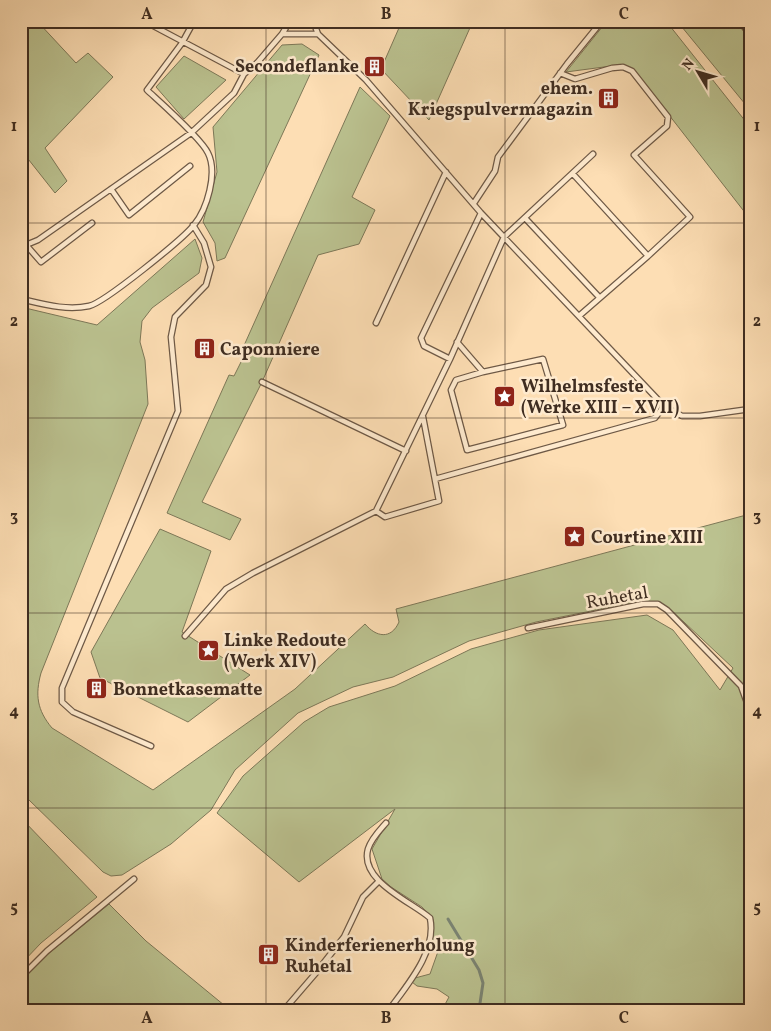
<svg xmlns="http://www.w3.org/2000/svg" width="771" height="1031" viewBox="0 0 771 1031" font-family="Vollkorn,serif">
<rect width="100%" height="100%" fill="#fddeb4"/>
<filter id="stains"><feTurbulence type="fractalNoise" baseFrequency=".004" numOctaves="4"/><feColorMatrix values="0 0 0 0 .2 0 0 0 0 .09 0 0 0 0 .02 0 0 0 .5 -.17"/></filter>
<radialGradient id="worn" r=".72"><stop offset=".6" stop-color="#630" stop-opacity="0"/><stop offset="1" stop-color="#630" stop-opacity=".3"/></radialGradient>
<path fill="#bbc290" stroke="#7d7858" d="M 21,21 L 37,21 L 76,63 L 88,53 L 113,77 L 45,148 L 67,181 L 55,193 L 21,150 Z
M 402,21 L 473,21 L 429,120 L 381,69 Z
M 607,21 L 666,21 L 750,127 L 750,219 L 634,70 L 619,65 L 566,72 Z
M 677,21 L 750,21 L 750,110 Z
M 302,44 L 319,55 L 225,258 L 217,261 L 215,243 L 203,222 L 217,172 L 213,127 L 282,45 Z
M 184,56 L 226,80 L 184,119 L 156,87 Z
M 360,87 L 390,116 L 352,197 L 375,210 L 359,244 L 318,255 L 262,382 L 202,502 L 241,519 L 230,540 L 167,513 L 229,375 L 234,376 L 246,352 L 242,350 Z
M 195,239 L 202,258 L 199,273 L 152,308 L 142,321 L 140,342 L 145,360 L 148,404 L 41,673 C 35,695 37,710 52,728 L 153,790 L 295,689 L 365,624 C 376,637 391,640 399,622 L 396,609 L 750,514 L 750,1010 L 442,1010 L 449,997 L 437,989 L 417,986 L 412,982 L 415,978 L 430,974 L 441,943 L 432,941 L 433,919 L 422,907 L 391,887 L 382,879 L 372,849 L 395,809 L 299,882 L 217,813 L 243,776 L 304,722 L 329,707 L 395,686 L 471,649 L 539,630 L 647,615 L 673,630 L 720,690 L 733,668 L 669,608 L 658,602 L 626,604 L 536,622 L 469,641 L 393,677 L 353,687 L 298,713 L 235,770 L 211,810 L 171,844 L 122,875 L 111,876 L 103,872 L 28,799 L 21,788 L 21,307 L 97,325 Z
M 160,529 L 211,551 L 182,632 L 250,675 L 188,722 L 100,678 L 91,652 Z
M 21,818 L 97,897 L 41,943 L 21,964 Z
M 109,904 L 146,941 L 230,1010 L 21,1010 L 21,978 L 37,963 Z"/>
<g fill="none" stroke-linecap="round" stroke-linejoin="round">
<path stroke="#7a8372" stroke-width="3" d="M 448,919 L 479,970 L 483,983 L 479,1010"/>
<defs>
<path id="lane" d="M 144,21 L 244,74 L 257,63 L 282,34 L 318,34
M 313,21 L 318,34 L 366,80 L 481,213 L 664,406 L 682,416 L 700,416 L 750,409
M 739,21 L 750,34
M 282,34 L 290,21
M 560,73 L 575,79 L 612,68 L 623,67 L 632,71 L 668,117 L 667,126 L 634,155 L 690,217 L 648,256
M 573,174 L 648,256 L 579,316
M 111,189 L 129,215 L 190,166
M 474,203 L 495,171 L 498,157 L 567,64 L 602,21
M 525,218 L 599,297
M 27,246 L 41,262 L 92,223
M 21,247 L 38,240 L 191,133 L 234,93 L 244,74
M 21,299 C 43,304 66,311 89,306 C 104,303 183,239 194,225 C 207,209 218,173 208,153 C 201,138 161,103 147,90 L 182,43 L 194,21
M 376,323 L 446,172
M 457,342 L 483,372 L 543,359 L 563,425 L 467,450 L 451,390 L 456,380 L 483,372
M 450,359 L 424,346 L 421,338 L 481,213
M 262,382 L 406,451
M 435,479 L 655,418 L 664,406
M 376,511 L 385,517 L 439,501 L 423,417
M 528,628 L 643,604 L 658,604 L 667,610 L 741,686 L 750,711
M 185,636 L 226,589 L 253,573 L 376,511 L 450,359 L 504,237 L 593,154
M 151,746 L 73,712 L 62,702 L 62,688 L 178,411 L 171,337 L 175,317 L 206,285 L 211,267 L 204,243 L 193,225
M 386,823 C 379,831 371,839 368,849 C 359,881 412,902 430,918 C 437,951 408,984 389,1010
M 21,977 L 47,951 L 134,879
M 284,1010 L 315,974 L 344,937 L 363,897 L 379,881"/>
</defs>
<use href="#lane" stroke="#6e5946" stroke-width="7"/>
<use href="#lane" stroke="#feeace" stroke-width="4.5"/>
</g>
<path fill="none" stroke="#3f2d21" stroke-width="1" stroke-opacity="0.55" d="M 266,21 L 266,1010M 505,21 L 505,1010M 21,223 L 750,223M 21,418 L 750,418M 21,613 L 750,613M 21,808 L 750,808"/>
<defs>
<symbol id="building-square" viewBox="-11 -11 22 22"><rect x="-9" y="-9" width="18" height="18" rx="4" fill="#8f2418" stroke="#feeace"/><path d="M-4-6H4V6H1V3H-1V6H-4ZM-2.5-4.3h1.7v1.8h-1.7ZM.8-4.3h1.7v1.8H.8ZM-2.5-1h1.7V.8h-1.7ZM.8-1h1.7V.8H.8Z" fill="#fff"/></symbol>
<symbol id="sight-square" viewBox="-11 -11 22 22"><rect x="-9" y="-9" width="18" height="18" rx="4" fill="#8f2418" stroke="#feeace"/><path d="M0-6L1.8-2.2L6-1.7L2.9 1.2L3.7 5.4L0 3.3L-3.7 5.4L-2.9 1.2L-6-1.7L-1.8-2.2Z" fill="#fff"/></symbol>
</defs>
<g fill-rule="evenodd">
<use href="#building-square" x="362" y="54" width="25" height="25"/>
<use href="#building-square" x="596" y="86" width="25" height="25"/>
<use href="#building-square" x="192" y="336" width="25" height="25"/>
<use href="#sight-square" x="492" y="384" width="25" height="25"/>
<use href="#sight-square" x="562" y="524" width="25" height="25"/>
<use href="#sight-square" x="196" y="638" width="25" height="25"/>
<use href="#building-square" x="84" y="676" width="25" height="25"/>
<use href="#building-square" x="256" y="942" width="25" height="25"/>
</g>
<g text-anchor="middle" stroke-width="5" stroke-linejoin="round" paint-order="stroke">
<g font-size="18" font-weight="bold" fill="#3f2d21" stroke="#feeace" text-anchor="start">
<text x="359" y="72" text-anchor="end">Secondeflanke</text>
<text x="593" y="94" text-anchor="end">ehem.<tspan x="593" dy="21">Kriegspulvermagazin</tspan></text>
<text x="220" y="355">Caponniere</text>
<text x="521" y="392">Wilhelmsfeste<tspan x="521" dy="21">(Werke XIII – XVII)</tspan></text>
<text x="591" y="543">Courtine XIII</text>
<text x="224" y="646">Linke Redoute<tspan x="224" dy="21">(Werk XIV)</tspan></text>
<text x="113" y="695">Bonnetkasematte</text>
<text x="285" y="951">Kinderferienerholung<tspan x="285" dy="21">Ruhetal</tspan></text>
</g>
<g font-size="18" fill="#3f2d21" stroke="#feeace">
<text transform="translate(617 597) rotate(-10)" y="6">Ruhetal</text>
</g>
</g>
<rect width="771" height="1031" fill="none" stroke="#fddeb4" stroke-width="55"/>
<g transform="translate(698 72) rotate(308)" stroke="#feeace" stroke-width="4" paint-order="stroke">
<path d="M0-4L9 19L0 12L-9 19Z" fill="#3f2d21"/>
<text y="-8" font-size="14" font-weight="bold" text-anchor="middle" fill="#3f2d21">N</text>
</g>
<rect x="28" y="28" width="716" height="976" fill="none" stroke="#3f2d21" stroke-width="2"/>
<g font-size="16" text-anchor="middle" font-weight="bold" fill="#3f2d21">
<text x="147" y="19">A</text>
<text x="386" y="19">B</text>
<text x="624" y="19">C</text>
<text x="14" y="131">1</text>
<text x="757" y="131">1</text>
<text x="14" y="326">2</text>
<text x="757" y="326">2</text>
<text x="14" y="521">3</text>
<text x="757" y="521">3</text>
<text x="14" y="716">4</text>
<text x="757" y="716">4</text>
<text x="14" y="912">5</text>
<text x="757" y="912">5</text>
<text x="147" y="1023">A</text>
<text x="386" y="1023">B</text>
<text x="624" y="1023">C</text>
</g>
<rect width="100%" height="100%" filter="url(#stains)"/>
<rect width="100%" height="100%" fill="url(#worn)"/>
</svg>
